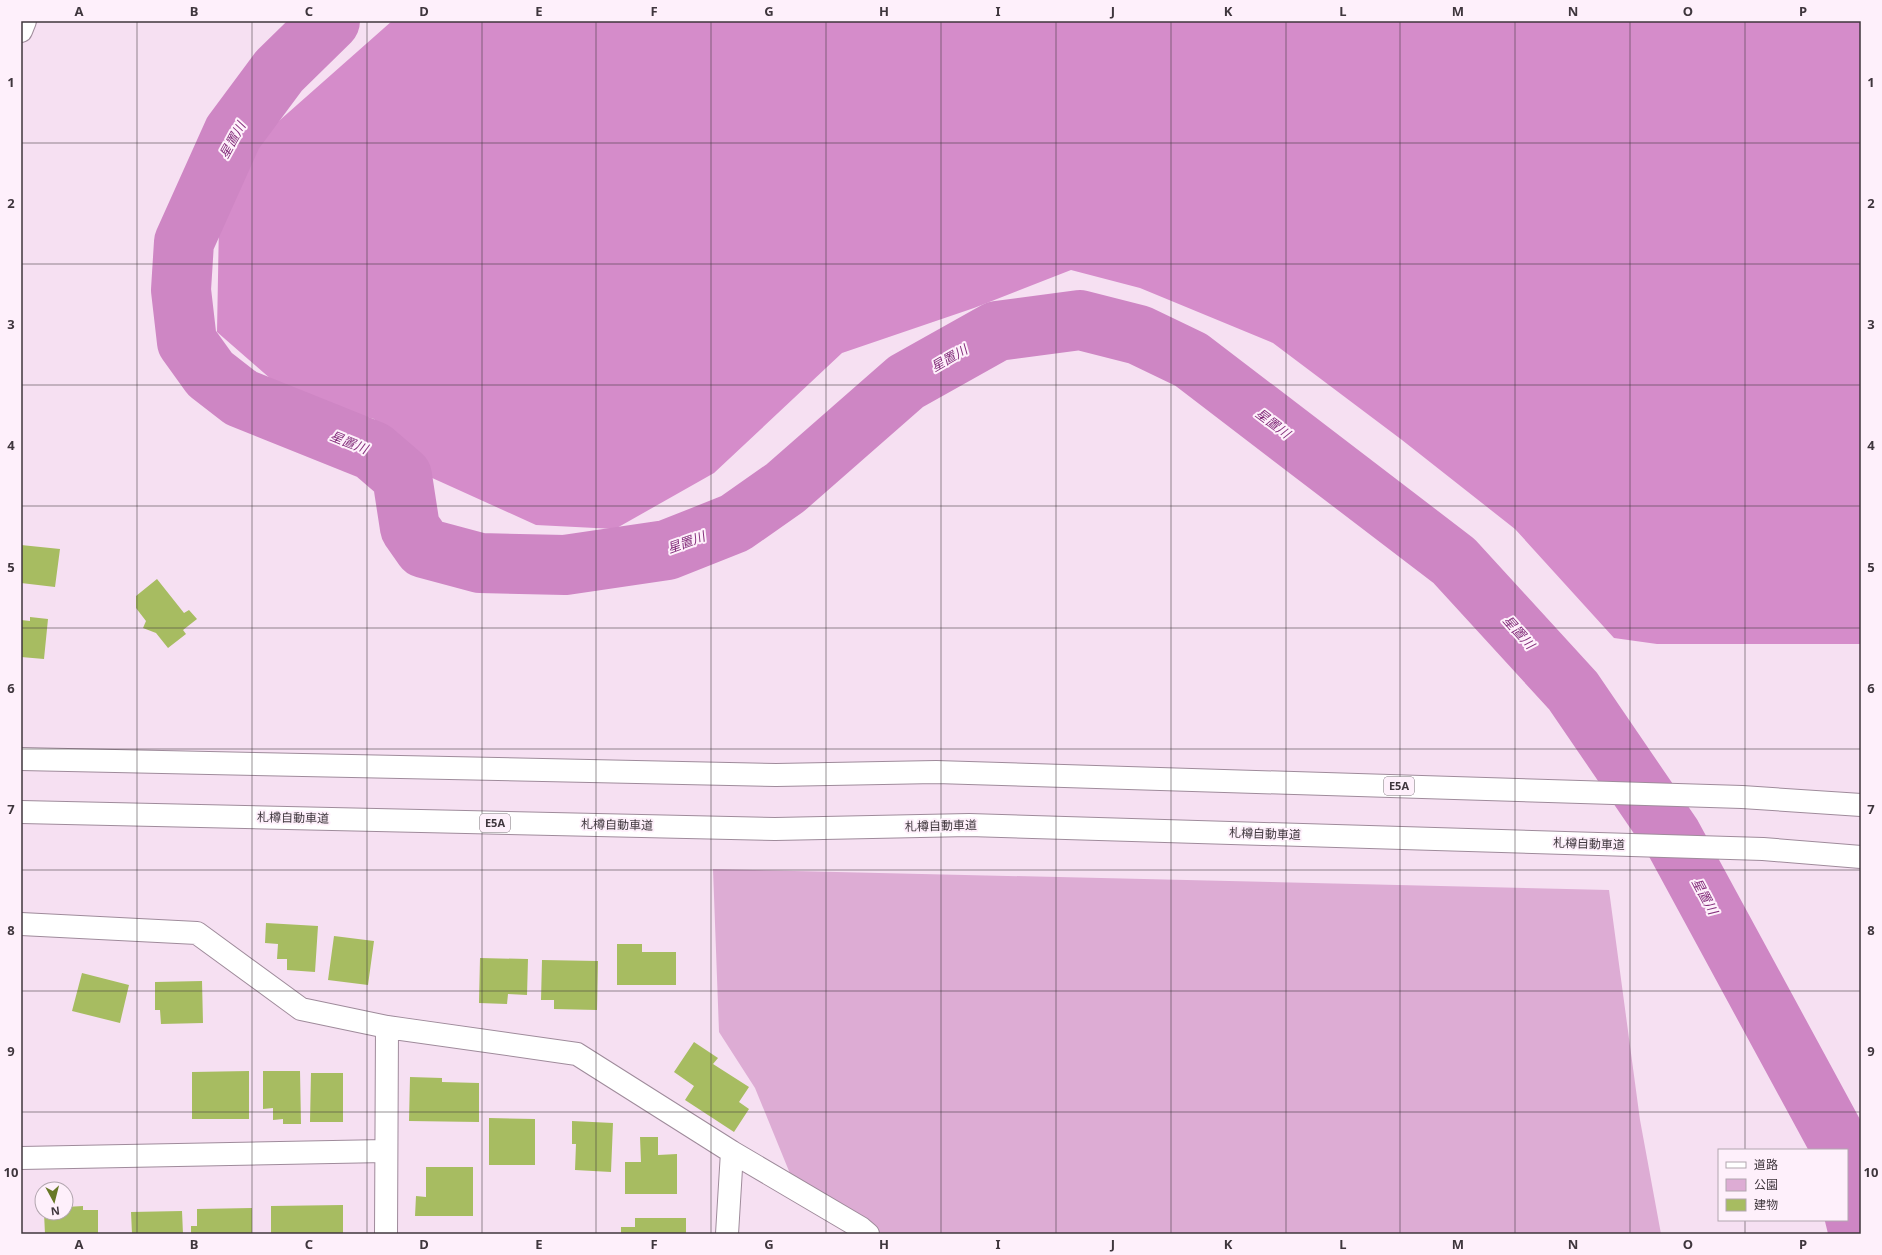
<svg xmlns="http://www.w3.org/2000/svg" width="1882" height="1255" viewBox="0 0 1882 1255" font-family="'Noto Sans','Noto Sans JP',sans-serif">
<rect width="100%" height="100%" fill="#f6e0f2"/>
<path fill="#ddacd4" d="M 713,869 L 1609,890 L 1640,1120 L 1661,1234 L 882,1234 L 791,1176 L 755,1088 L 719,1032 Z"/>
<path fill="#d58cca" d="M 392,21 L 1861,21 L 1861,644 L 1657,644 L 1614,638 L 1515,529 L 1402,440 L 1273,343 L 1140,288 L 1071,270 L 974,308 L 842,353 L 714,473 L 615,529 L 536,525 L 430,477 L 374,419 L 287,393 L 217,332 L 219,222 L 263,135 Z"/>
<g fill="none" stroke-linecap="round" stroke-linejoin="round">
<path stroke="#ce86c4" stroke-width="60" d="M 330,21 L 279,71 L 233,133 L 184,242 L 181,290 L 187,342 L 210,374 L 241,398 L 373,451 L 402,476 L 410,528 L 424,548 L 480,563 L 565,565 L 667,550 L 735,523 L 785,488 L 906,382 L 997,331 L 1080,320 L 1139,335 L 1191,360 L 1454,561 L 1573,691 L 1672,836 L 1836,1138 L 1839,1150
M 1847,1185 L 1859,1234"/>
</g>
<path fill="#a7bc61" d="M 21,545 L 60,549 L 55,587 L 21,583 Z
M 157,579 L 184,613 L 189,610 L 197,619 L 183,630 L 186,634 L 168,648 L 156,633 L 143,628 L 146,621 L 136,608 L 136,596 Z
M 30,617 L 48,619 L 44,659 L 21,657 L 21,620 L 30,621 Z
M 266,923 L 318,926 L 315,972 L 287,970 L 287,959 L 277,959 L 278,944 L 265,943 Z
M 334,936 L 374,941 L 368,985 L 328,980 Z
M 617,944 L 642,944 L 642,952 L 676,952 L 676,985 L 617,985 Z
M 480,958 L 528,959 L 527,995 L 508,994 L 507,1004 L 479,1003 Z
M 542,960 L 598,961 L 597,1010 L 554,1009 L 554,1000 L 541,1000 Z
M 82,973 L 129,985 L 120,1023 L 72,1011 Z
M 202,981 L 203,1023 L 161,1024 L 160,1010 L 155,1010 L 155,982 Z
M 694,1042 L 718,1058 L 713,1064 L 749,1087 L 739,1102 L 749,1109 L 734,1132 L 685,1100 L 694,1086 L 674,1072 Z
M 249,1071 L 249,1119 L 192,1119 L 192,1072 Z
M 263,1071 L 300,1071 L 301,1124 L 283,1124 L 283,1119 L 273,1120 L 273,1108 L 263,1109 Z
M 311,1073 L 343,1073 L 343,1122 L 310,1122 Z
M 410,1077 L 442,1078 L 442,1082 L 479,1083 L 479,1122 L 409,1121 Z
M 489,1118 L 535,1119 L 535,1165 L 489,1165 Z
M 572,1121 L 613,1123 L 611,1172 L 575,1170 L 576,1144 L 572,1144 Z
M 640,1137 L 658,1137 L 658,1155 L 677,1154 L 677,1194 L 625,1194 L 625,1162 L 641,1162 Z
M 426,1167 L 473,1167 L 473,1216 L 415,1216 L 416,1196 L 426,1197 Z
M 343,1205 L 343,1234 L 271,1234 L 271,1206 Z
M 83,1206 L 83,1210 L 98,1210 L 98,1234 L 45,1234 L 44,1213 L 66,1213 L 66,1207 Z
M 252,1208 L 252,1234 L 191,1234 L 191,1226 L 197,1226 L 197,1209 Z
M 182,1211 L 183,1234 L 132,1234 L 131,1212 Z
M 635,1218 L 686,1218 L 686,1234 L 621,1234 L 621,1227 L 635,1227 Z"/>
<g fill="none" stroke-linecap="round" stroke-linejoin="round">
<defs>
<path id="minor" d="M 21,924 L 197,933 L 301,1009 L 387,1027 L 577,1054 L 732,1152 L 861,1228 L 868,1234
M 21,1158 L 385,1151
M 386,1234 L 387,1027
M 727,1234 L 732,1152"/>
<path id="tertiary" d="M 21,31 L 25,21"/>
<path id="motorway" d="M 21,759 L 776,775 L 936,772 L 1742,797 L 1861,805
M 21,812 L 775,829 L 969,825 L 1763,849 L 1861,857"/>
</defs>
<use href="#minor" stroke="#9f8b9b" stroke-width="24"/>
<use href="#tertiary" stroke="#9f8b9b" stroke-width="24"/>
<use href="#motorway" stroke="#9f8b9b" stroke-width="24"/>
<use href="#minor" stroke="#fff" stroke-width="22"/>
<use href="#tertiary" stroke="#fff" stroke-width="22"/>
<use href="#motorway" stroke="#fff" stroke-width="22"/>
</g>
<path fill="none" stroke="#3f363d" stroke-width="1" stroke-opacity="0.55" d="M 137,21 L 137,1234M 252,21 L 252,1234M 367,21 L 367,1234M 482,21 L 482,1234M 596,21 L 596,1234M 711,21 L 711,1234M 826,21 L 826,1234M 941,21 L 941,1234M 1056,21 L 1056,1234M 1171,21 L 1171,1234M 1286,21 L 1286,1234M 1400,21 L 1400,1234M 1515,21 L 1515,1234M 1630,21 L 1630,1234M 1745,21 L 1745,1150M 21,143 L 1861,143M 21,264 L 1861,264M 21,385 L 1861,385M 21,506 L 1861,506M 21,628 L 1861,628M 21,749 L 1861,749M 21,870 L 1861,870M 21,991 L 1861,991M 21,1112 L 1861,1112M 1745,1220 L 1745,1234"/>
<g text-anchor="middle" stroke-width="4" stroke-linejoin="round" paint-order="stroke">
<g fill="#fef0fb" stroke="#786e76" stroke-width="1">
<rect x="1384" y="777" width="30" height="18" rx="3"/>
<rect x="480" y="814" width="30" height="18" rx="3"/>
</g>
<g font-size="11" font-weight="bold" fill="#3f363d">
<text x="1399" y="790">E5A</text>
<text x="495" y="827">E5A</text>
</g>
<g font-size="12" fill="#3f363d" stroke="#fef0fb">
<text transform="translate(293 818) rotate(1)" y="4">札樽自動車道</text>
<text transform="translate(617 825) rotate(1)" y="4">札樽自動車道</text>
<text transform="translate(941 826) rotate(-1)" y="4">札樽自動車道</text>
<text transform="translate(1265 834) rotate(2)" y="4">札樽自動車道</text>
<text transform="translate(1589 844) rotate(2)" y="4">札樽自動車道</text>
</g>
<g font-size="13" font-style="italic" fill="#85307c" stroke="#fef0fb">
<text transform="translate(232 140) rotate(-61)" y="5">星置川</text>
<text transform="translate(949 358) rotate(-30)" y="5">星置川</text>
<text transform="translate(1273 423) rotate(37)" y="5">星置川</text>
<text transform="translate(349 442) rotate(22)" y="5">星置川</text>
<text transform="translate(686 542) rotate(-20)" y="5">星置川</text>
<text transform="translate(1519 632) rotate(48)" y="5">星置川</text>
<text transform="translate(1705 896) rotate(62)" y="5">星置川</text>
</g>
</g>
<rect width="1882" height="1255" fill="none" stroke="#fef0fb" stroke-width="44"/>
<rect x="1718" y="1149" width="130" height="72" fill="#fef0fb" stroke="#b2a6af"/>
<rect x="1726" y="1162" width="20" height="6" fill="#ffffff" stroke="#b2a6af"/>
<text x="1754" y="1169" font-size="12" fill="#3f363d">道路</text>
<rect x="1726" y="1179" width="20" height="12" fill="#ddacd4" stroke="#b2a6af"/>
<text x="1754" y="1189" font-size="12" fill="#3f363d">公園</text>
<rect x="1726" y="1199" width="20" height="12" fill="#a7bc61" stroke="#b2a6af"/>
<text x="1754" y="1209" font-size="12" fill="#3f363d">建物</text>
<g transform="translate(54 1201) rotate(173)"><circle r="19" fill="#fef0fb" stroke="#b2a6af"/>
<path d="M0-3L7 15L0 10L-7 15Z" fill="#677826"/>
<text y="-6" font-size="11" font-weight="bold" text-anchor="middle" fill="#3f363d">N</text>
</g>
<rect x="22" y="22" width="1838" height="1211" fill="none" stroke="#3f363d" stroke-width="1.5"/>
<g font-size="13" text-anchor="middle" font-weight="bold" fill="#3f363d">
<text x="79" y="16">A</text>
<text x="194" y="16">B</text>
<text x="309" y="16">C</text>
<text x="424" y="16">D</text>
<text x="539" y="16">E</text>
<text x="654" y="16">F</text>
<text x="769" y="16">G</text>
<text x="884" y="16">H</text>
<text x="998" y="16">I</text>
<text x="1113" y="16">J</text>
<text x="1228" y="16">K</text>
<text x="1343" y="16">L</text>
<text x="1458" y="16">M</text>
<text x="1573" y="16">N</text>
<text x="1688" y="16">O</text>
<text x="1803" y="16">P</text>
<text x="11" y="87">1</text>
<text x="1871" y="87">1</text>
<text x="11" y="208">2</text>
<text x="1871" y="208">2</text>
<text x="11" y="329">3</text>
<text x="1871" y="329">3</text>
<text x="11" y="450">4</text>
<text x="1871" y="450">4</text>
<text x="11" y="572">5</text>
<text x="1871" y="572">5</text>
<text x="11" y="693">6</text>
<text x="1871" y="693">6</text>
<text x="11" y="814">7</text>
<text x="1871" y="814">7</text>
<text x="11" y="935">8</text>
<text x="1871" y="935">8</text>
<text x="11" y="1056">9</text>
<text x="1871" y="1056">9</text>
<text x="11" y="1177">10</text>
<text x="1871" y="1177">10</text>
<text x="79" y="1249">A</text>
<text x="194" y="1249">B</text>
<text x="309" y="1249">C</text>
<text x="424" y="1249">D</text>
<text x="539" y="1249">E</text>
<text x="654" y="1249">F</text>
<text x="769" y="1249">G</text>
<text x="884" y="1249">H</text>
<text x="998" y="1249">I</text>
<text x="1113" y="1249">J</text>
<text x="1228" y="1249">K</text>
<text x="1343" y="1249">L</text>
<text x="1458" y="1249">M</text>
<text x="1573" y="1249">N</text>
<text x="1688" y="1249">O</text>
<text x="1803" y="1249">P</text>
</g>
</svg>
